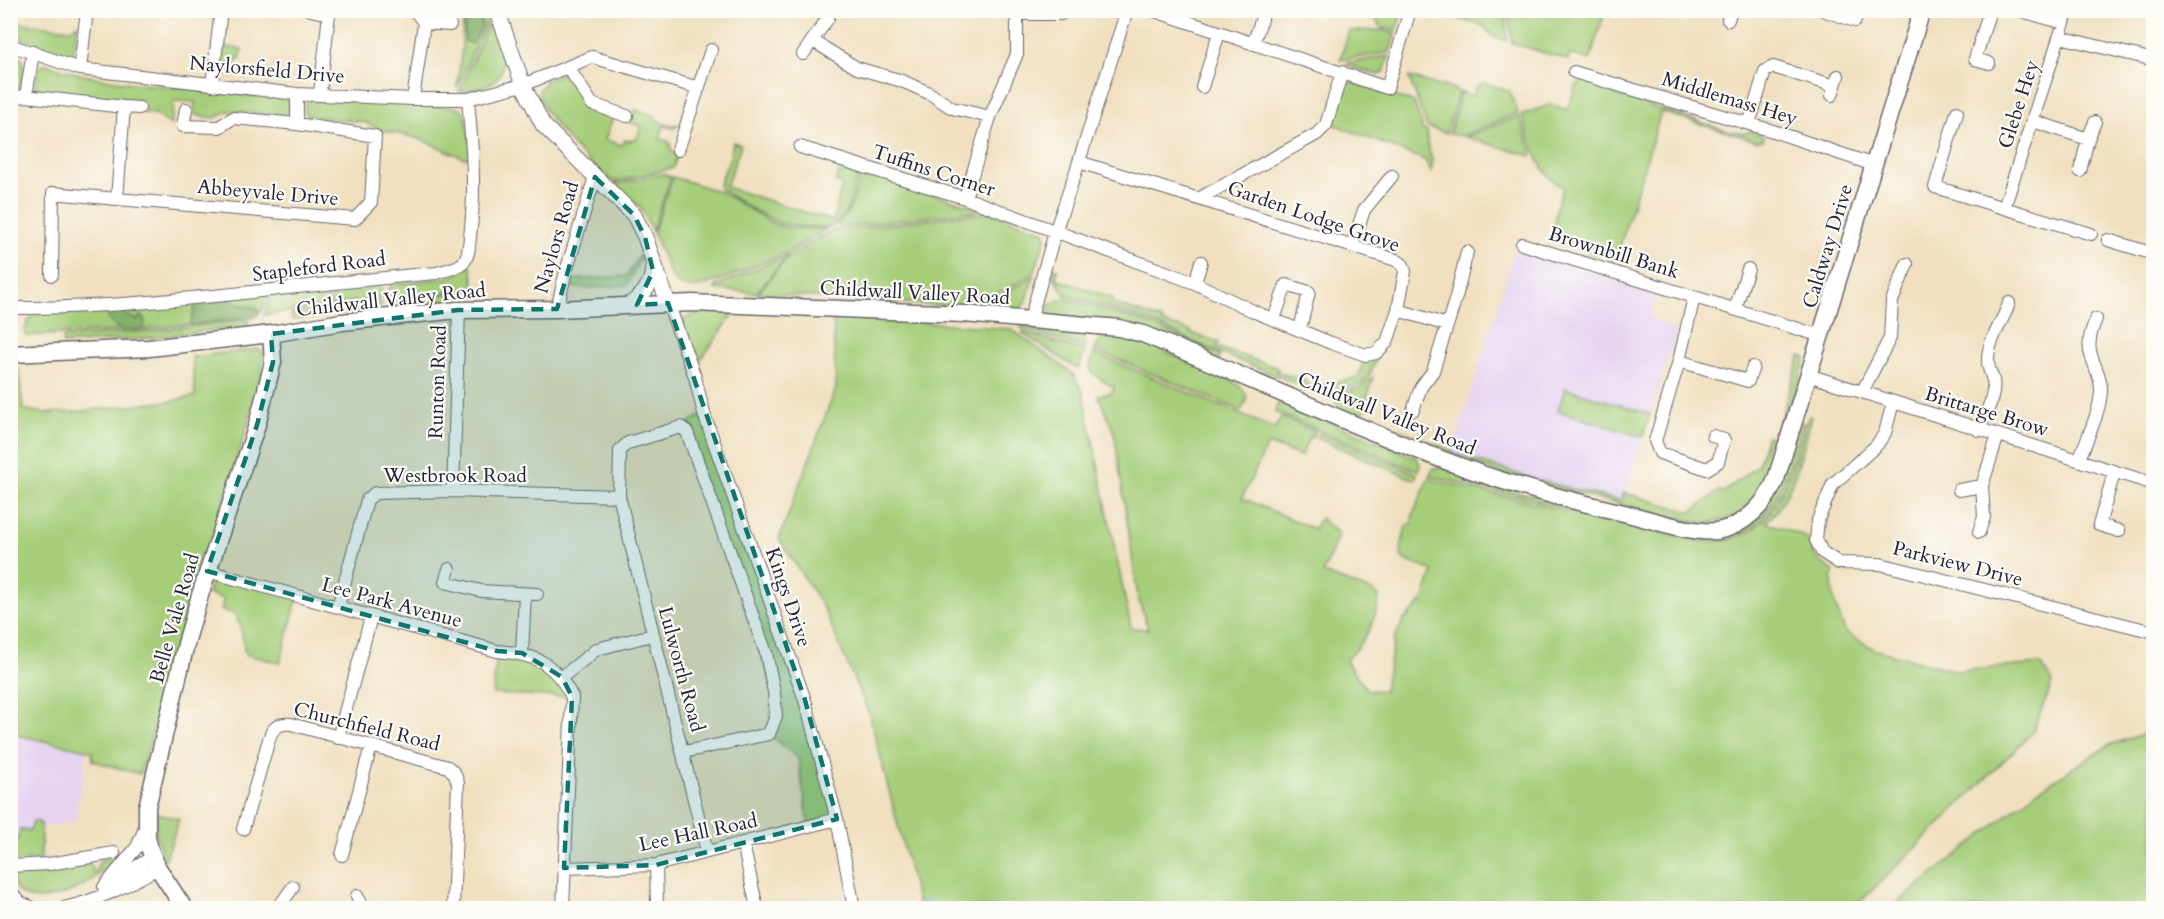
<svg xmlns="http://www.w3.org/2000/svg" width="2164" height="919" viewBox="0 0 2164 919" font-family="Cardo,serif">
<rect width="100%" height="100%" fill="#fdfcf7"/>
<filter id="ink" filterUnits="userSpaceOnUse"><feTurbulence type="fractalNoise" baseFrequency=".0167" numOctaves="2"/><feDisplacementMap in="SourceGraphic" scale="12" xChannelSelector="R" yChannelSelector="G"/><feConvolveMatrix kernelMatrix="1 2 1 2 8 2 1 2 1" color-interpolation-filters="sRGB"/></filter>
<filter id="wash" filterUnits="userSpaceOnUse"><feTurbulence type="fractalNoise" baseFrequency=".008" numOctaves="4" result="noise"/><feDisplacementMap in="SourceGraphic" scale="24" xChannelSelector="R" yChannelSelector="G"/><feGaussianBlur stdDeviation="1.35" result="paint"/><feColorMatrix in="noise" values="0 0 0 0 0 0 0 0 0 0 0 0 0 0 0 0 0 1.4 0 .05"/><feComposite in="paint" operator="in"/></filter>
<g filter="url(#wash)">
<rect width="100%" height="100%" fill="#f0e0c0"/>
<path fill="#e5d3f0" d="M 1515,249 L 1657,293 L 1650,317 L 1676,331 L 1629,482 L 1621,501 L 1537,480 L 1452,453 Z
M 11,736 L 87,751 L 75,821 L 42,827 L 42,861 L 11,862 Z"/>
<path fill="#a6ce7a" stroke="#64785a" stroke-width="1.5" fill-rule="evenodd" d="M 463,11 L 487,11 L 489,16 L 457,88 L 462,47 Z
M 1369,11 L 1395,11 L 1401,15 L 1396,31 L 1382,28 Z
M 1433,11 L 1504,11 L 1506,20 L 1507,41 L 1492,36 L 1484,26 Z
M 1508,11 L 1508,10 L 1605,11 L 1590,60 L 1570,54 L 1568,60 L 1512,43 Z
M 490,20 C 509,64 513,85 459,92 Z
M 11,22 L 71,29 L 78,24 L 73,54 L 67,57 L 11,34 Z
M 1381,30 L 1395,34 L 1390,52 L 1340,60 L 1349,31 Z
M 223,47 L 242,49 L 240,60 L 236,60 L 234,76 L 224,75 L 220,72 Z
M 10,50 L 17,53 L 17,55 C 28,61 22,74 21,85 L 14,90 L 11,89 Z
M 1389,56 L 1384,72 L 1379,75 L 1346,65 L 1347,63 Z
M 46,64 C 108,87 177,86 242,91 L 242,95 L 287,98 C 295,104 291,113 282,115 L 228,111 L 215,118 L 196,115 L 194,111 L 195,102 L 174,101 L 171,125 L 155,114 L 140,112 L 140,101 L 38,92 L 35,88 L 38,68 Z
M 563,73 L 568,75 L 589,103 L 632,118 L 635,110 L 655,116 C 660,126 669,124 679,125 L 674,128 L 664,126 L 660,139 L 670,142 L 671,151 L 678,154 L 673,168 L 614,182 C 595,170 535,112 539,89 L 545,83 L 544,81 ZM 613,117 L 641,126 L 637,139 L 628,141 L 625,140 L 622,145 L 605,140 Z
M 1409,77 L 1437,85 L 1445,85 L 1459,92 L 1446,133 L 1427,127 Z
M 1584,80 L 1612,86 L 1611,93 L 1731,132 L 1732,131 L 1745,134 L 1749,131 L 1760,134 L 1764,138 L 1763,140 L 1756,141 L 1661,112 L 1615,262 L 1613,264 L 1610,262 L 1610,255 L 1603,250 L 1595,258 L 1586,257 L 1588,250 L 1553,238 L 1556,209 L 1563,187 C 1538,176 1530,139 1522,115 L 1551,104 L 1567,110 L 1576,86 Z
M 1350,82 L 1414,102 L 1422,125 L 1421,129 L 1428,132 C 1423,145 1436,157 1431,172 L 1425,160 L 1333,124 L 1345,85 Z
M 1483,83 L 1510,91 L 1518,113 L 1462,136 L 1449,134 L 1461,92 L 1473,96 L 1476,87 Z
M 317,97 L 460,108 L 465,114 L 473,156 L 464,158 L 417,138 L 381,130 L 364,122 L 308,116 L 305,112 C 304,102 307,100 317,97 Z
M 1519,116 L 1532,153 L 1531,156 L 1465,137 Z
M 733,142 L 741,145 L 726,187 L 833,221 L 842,184 L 835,182 L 840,170 L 846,167 L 859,171 L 859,173 L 848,209 L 833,226 L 830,227 L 801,227 L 779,223 L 746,206 L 720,188 L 719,185 L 730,157 Z
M 865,172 L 903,184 L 906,190 L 911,191 L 914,188 L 978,208 L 977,211 L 840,227 L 837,225 L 850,209 L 862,174 Z
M 663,174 L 671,177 L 652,231 L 641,208 L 615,184 Z
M 673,177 L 721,192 L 774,224 L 789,228 L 827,229 L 786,253 L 723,279 L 694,288 L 681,286 L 672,278 L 653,233 Z
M 983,210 L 1043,231 L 1046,237 L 1034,273 L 1005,290 L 963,307 L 758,293 L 792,253 L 832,231 L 982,213 Z
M 642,251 L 643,255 L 627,285 L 588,288 L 569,287 L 571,280 L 627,276 Z
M 788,255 L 756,293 L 715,289 L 716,286 Z
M 469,264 L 471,266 L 475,289 L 387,298 L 390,285 L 450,277 L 462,271 Z
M 1052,268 L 1058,269 L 1056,275 L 1059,280 L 1113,298 L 1112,303 L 1163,320 L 1162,323 L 1191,331 L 1190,333 L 1219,342 L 1217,347 L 1278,368 L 1277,372 L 1306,380 L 1305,384 L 1315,387 L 1358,377 L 1364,359 L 1376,359 C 1369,382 1361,386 1339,391 C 1333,392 1327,394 1320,393 L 1201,345 L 1150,321 L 1065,295 L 1051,271 Z
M 1034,276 C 1029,290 1029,306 1014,312 L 967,308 L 1004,294 Z
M 381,283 L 382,298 L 336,304 L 322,288 Z
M 315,289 L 323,293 L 333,305 L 264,315 L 271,294 Z
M 455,293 L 456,300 L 399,305 L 397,299 Z
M 267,294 L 262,311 L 254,317 L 145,329 L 26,336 L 24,332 L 29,319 L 38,313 Z
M 1064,298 L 1148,323 L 1220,355 L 1219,360 L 1046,315 L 1042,308 Z
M 379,301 L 382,304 L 380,308 L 292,320 L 291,314 L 294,313 Z
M 722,312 L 735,312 L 696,366 L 683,327 L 684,319 L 699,313 Z
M 833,315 L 1011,329 L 1072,373 L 1083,392 L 1131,628 L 1148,629 L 1138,598 L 1114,431 L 1098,395 L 1112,393 L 1114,388 L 1092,373 L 1090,365 L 1094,353 L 1275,429 L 1281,417 L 1315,431 L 1313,437 L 1310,436 L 1301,456 L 1268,444 L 1242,498 L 1314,529 L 1320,518 L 1339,534 L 1323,573 L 1374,592 L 1379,597 C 1375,626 1365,639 1346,661 L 1367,690 L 1384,691 L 1395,637 L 1403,621 L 1423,601 L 1433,571 C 1400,557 1394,565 1407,525 L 1412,524 L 1412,518 L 1428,479 L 1700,541 C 1776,550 1790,471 1809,416 L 1812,417 C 1801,452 1795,496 1766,522 L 1808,538 C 1810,553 1819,563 1833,570 L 1832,585 L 1835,605 L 1846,633 L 1876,650 L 1957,671 L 2040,664 L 2053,682 L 2032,733 L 1854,908 L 919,908 L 870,716 L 823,607 L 779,539 L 836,388 Z
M 248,320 L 249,326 L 150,338 L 63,344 L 63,337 L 151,331 Z
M 1021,324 L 1081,333 L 1085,338 L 1086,348 L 1021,328 Z
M 1023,332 L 1085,351 L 1078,369 L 1023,334 Z
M 1110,333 L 1132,337 L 1231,380 L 1244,390 L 1247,398 L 1241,411 L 1095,350 L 1102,337 Z
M 258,349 L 263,353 L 262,373 L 247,426 L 140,774 L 93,761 L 92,751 L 11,734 L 10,489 L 13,467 L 10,466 L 10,371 L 19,370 L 23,409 L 43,413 L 74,412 L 172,401 L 195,396 L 192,357 Z
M 1800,356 L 1806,358 L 1769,475 C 1753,510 1732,526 1693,523 L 1503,475 L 1338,410 L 1338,405 L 1335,403 L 1342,394 L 1359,388 L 1373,377 L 1363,415 L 1452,451 L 1452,453 L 1537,480 L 1621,501 L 1624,493 L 1691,512 L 1719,491 L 1724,492 L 1758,465 L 1767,436 L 1775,438 Z
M 1565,388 L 1650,414 L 1643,437 L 1558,411 Z
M 1278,403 L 1287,404 L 1417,458 L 1420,464 L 1418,471 L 1275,412 Z
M 704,414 L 811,726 L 837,819 L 809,827 L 798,758 L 769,734 L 774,692 L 681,427 Z
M 1804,423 C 1786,476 1771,548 1699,538 L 1429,476 L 1433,469 L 1440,467 L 1519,493 L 1741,529 L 1798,424 Z
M 1319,433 L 1417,474 L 1415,480 L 1316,438 Z
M 214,574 L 298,596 L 280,663 L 245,654 L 241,627 L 234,613 L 221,610 L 224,599 L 208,594 Z
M 497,651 L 555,672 L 572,697 L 493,694 Z
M 2153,731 L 2153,908 L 1888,908 L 1897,903 L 2038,790 L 2109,745 Z
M 156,813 L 179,819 L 166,859 L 164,860 L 156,836 Z
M 33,821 L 41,823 L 41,860 L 12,861 L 11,852 L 15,847 L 20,830 L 31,830 Z
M 117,856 L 118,858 C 107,867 97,877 85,884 C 65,897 15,913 12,875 L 18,873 L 18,869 L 90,863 L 94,872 L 97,871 L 97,866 L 100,860 Z"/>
<path fill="#84b16a" stroke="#536a52" stroke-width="1.5" d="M 464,11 L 479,11 L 482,26 L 473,44 L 465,41 Z
M 229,299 L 238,304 L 257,308 L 259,313 L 254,317 L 190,325 L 196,303 Z
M 121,309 L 125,314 L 137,320 L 141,315 L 143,316 L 145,320 L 144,329 L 122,331 L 108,320 L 108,310 Z"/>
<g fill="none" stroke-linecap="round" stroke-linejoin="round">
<path stroke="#87b7f3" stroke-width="3" d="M 922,902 L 965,908"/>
</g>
</g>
<g filter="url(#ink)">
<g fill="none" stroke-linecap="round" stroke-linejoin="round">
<defs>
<path id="minor" d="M 310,10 L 329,14 L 334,10
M 996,10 L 1017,14 L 1061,14
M 1152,10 L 1387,88 L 1410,10
M 1823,10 L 1855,21
M 2018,10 L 2064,23
M 416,12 L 424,23 L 450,25
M 1728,20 L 1731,10
M 2060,37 L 2154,60
M 813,41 L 857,68 L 902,81 L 929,93 L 952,108 L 990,117
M 1253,44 L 1264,12
M 10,45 L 80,69 L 297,94 L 413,99 L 468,99 L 523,85 L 592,57 L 699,88
M 33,52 L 26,96 L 124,107 L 117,199 L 355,219 L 371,202 L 375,136 L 297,124 L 297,94
M 803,54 L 828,18
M 1989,63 L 1975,59 L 1990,10
M 568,67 L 592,104 L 627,116
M 80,69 L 87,10
M 1574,72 L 1773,131 L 1874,165
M 212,85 L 221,10
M 1202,87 L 1219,33
M 320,93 L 329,14
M 1832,95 L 1838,76
M 10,98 L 26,96
M 413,99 L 424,23
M 124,107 L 139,108
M 186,109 L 183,126 L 219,127 L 233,118 L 297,124
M 1957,112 L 1935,187 L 2004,208 L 2068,10
M 2033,121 L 2088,139
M 1749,124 L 1765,71 L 1773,67 L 1835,86
M 800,147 L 965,198 L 1195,283 L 1255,312 L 1331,343 L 1366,355 L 1376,353 L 1387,342 L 1398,310 L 1405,271 L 1403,265 L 1396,260 L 1079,162
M 678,150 L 711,50
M 2080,171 L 2088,139 L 2095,122
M 965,198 L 990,117 L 1017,54 L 1017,14
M 1200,198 L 1317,134 L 1326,125 L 1342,72
M 2004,208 L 2091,234
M 2108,240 L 2154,254
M 1522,244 L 1821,336
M 1352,246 L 1364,210 L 1392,176
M 52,275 L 53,193 L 117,199
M 1195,283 L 1201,262
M 1694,297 L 1679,361 L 1655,441 L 1660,453 L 1707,469 L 1718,462 L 1724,440 L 1713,436
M 668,303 L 695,377 L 704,414 L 805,700 L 837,819 L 854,908
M 10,308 C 154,308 295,285 437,273 C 445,270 456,269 463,263 C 469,257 469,245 470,237 C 476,190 472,145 468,99
M 557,309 L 565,275 L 595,177
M 1735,309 L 1748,269
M 1398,310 L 1447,325
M 1274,319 L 1286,285 L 1309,292 L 1300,329
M 1030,320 L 1055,232 L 1076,171 L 1127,10
M 1679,361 L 1748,381 L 1753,367
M 1808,375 L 2154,484
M 1862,392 L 1890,338 L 1892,301 L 1907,264
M 1893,402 L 1885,433 L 1876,446 L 1833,484 L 1818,520 L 1816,540 L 1822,552 L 1839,563 L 1880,564 L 2154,632
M 1413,410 L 1421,387 L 1433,371 L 1456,297 L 1467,252
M 1978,430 C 1985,415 1996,397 1993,380 C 1991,374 1988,368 1988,361 C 1987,342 2003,322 2009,303
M 2079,460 C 2087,438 2099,415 2101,392 C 2102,377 2093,365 2090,351 C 2088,339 2092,329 2096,319
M 2114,473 L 2099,525 L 2119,531
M 1982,486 L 1998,435
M 1959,490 L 1982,486 L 1984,517 L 1979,532
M 453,491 L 459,310
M 449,569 L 445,582 L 481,591 L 537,594
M 207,571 L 497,651 C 535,654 554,662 572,697 L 563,908
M 338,607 L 367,500 L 375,493 L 453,491 L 619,496
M 522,653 L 525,594
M 562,677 L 597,649 L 652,635
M 338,738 L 371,617
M 684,752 L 769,734 L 776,716 L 774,692 L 766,653 L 687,432 L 681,427 L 628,443 L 620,450 L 619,496 L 707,852
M 243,829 L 270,736 C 274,726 281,723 291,724 L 448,767 L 455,774 L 458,783 L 453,908
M 743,844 L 757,908
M 342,855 L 371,746
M 656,865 L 657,908
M 10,866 L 49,864 L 114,853
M 564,868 L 656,865 L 837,819
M 112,882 L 152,857
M 104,887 L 137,847 L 145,828
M 10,892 L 21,903 L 33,908
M 357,896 L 364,908
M 64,908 C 97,901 128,885 158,868
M 278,908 L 293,887"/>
<path id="tertiary" d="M 497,10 L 523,85 L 543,125 L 634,215 L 645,237 L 668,303
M 629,305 C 644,295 652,285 653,267"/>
<path id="secondary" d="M 10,354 L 149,348 L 271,334 L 342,322 L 458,310 L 557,309 L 692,303 L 964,314 L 1119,328 L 1143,334 C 1255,380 1365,433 1479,473 C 1528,490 1578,502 1628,514 C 1652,520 1694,534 1717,531 C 1745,526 1766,504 1776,479 L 1922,10
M 184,908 L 158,868 L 150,850 L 147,837 L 147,807 L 187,640 L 200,595 L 257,425 L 273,362 L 271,334"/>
</defs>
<use href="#minor" stroke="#6a646a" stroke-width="14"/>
<use href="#tertiary" stroke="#6a646a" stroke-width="17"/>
<use href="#secondary" stroke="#6a646a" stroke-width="19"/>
<use href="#minor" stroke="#fff" stroke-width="12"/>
<use href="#tertiary" stroke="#fff" stroke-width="15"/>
<use href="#secondary" stroke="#fff" stroke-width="16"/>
</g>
</g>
<path fill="#0f766e" fill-opacity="0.2" stroke="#0f766e" stroke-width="4.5" stroke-dasharray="12 8" stroke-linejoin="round" d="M 595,177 L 634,215 L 645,237 L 653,271 L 637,305 L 668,303 L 805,700 L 837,819 L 656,865 L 564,868 L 572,697 L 562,677 L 522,653 L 497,651 L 207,571 L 257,425 L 273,362 L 271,334 L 458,310 L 557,309 Z"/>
<g text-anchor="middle" stroke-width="4.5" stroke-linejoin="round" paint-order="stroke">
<g font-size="20" fill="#22223b" stroke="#fdfcf7">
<text transform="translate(267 69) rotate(5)" y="7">Naylorsfield Drive</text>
<text transform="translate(1730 98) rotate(17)" y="7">Middlemass Hey</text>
<text transform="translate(2018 104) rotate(-72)" y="7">Glebe Hey</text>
<text transform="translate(934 170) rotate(18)" y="7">Tuffins Corner</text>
<text transform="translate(268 192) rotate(5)" y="7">Abbeyvale Drive</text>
<text transform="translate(1314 216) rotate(19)" y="7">Garden Lodge Grove</text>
<text transform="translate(556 237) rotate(-74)" y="7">Naylors Road</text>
<text transform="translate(1827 246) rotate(-73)" y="7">Caldway Drive</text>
<text transform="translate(1614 252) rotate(17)" y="7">Brownbill Bank</text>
<text transform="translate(319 266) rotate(-7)" y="7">Stapleford Road</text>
<text transform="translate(915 292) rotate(3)" y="7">Childwall Valley Road</text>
<text transform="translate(391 299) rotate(-6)" y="7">Childwall Valley Road</text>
<text transform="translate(437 382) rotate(-88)" y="7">Runton Road</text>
<text transform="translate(1987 411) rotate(17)" y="7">Brittarge Brow</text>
<text transform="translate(1387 413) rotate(22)" y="7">Childwall Valley Road</text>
<text x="455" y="482">Westbrook Road</text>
<text transform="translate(1958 563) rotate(14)" y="7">Parkview Drive</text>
<text transform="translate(789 597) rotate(71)" y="7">Kings Drive</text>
<text transform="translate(392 602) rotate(15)" y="7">Lee Park Avenue</text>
<text transform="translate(174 618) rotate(-74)" y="7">Belle Vale Road</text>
<text transform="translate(682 669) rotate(75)" y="7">Lulworth Road</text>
<text transform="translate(367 726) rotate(14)" y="7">Churchfield Road</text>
<text transform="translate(698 832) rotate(-12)" y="7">Lee Hall Road</text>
</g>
</g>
<rect width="2164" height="919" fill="none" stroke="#fdfcf7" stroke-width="36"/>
</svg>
